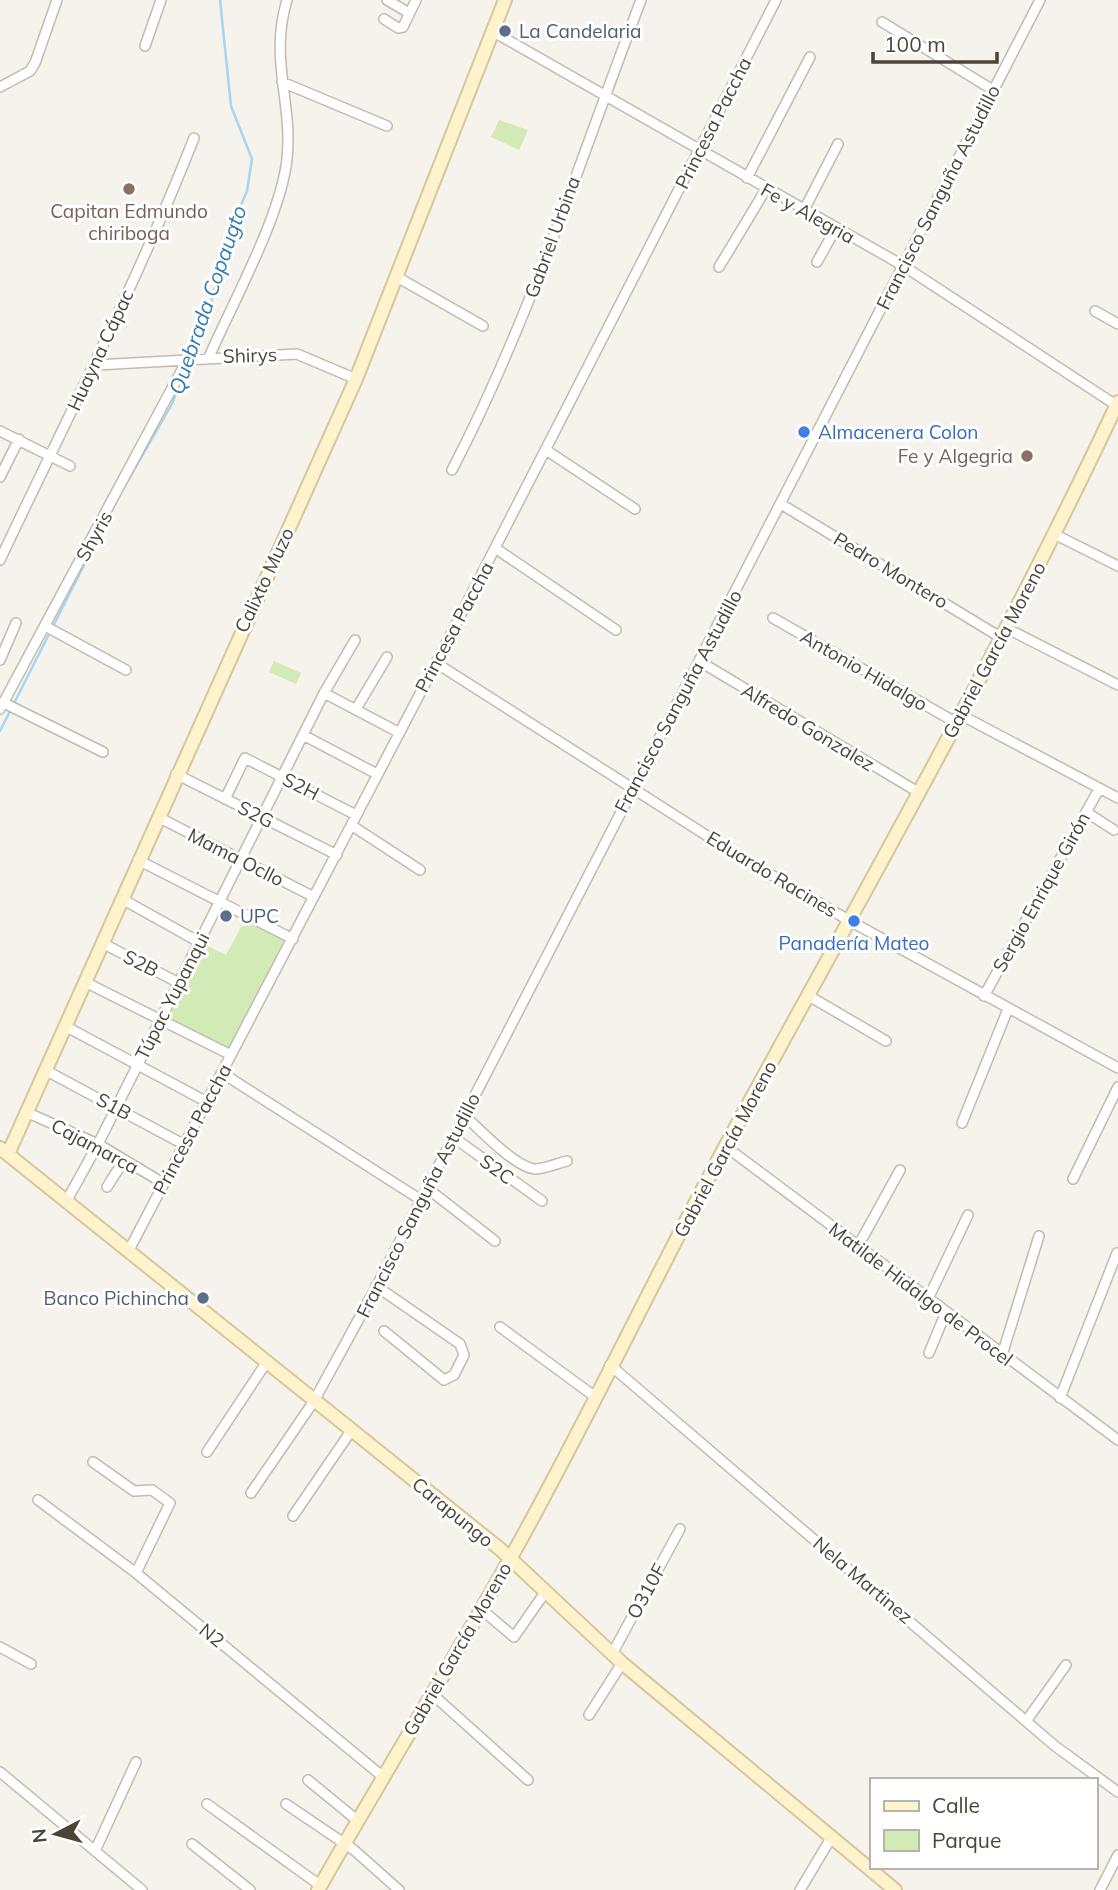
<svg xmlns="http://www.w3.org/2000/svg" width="1118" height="1890" viewBox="0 0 1118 1890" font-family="Mulish,sans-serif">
<rect width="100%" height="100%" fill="#f6f3ec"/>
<path fill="#d2eab5" d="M 499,120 L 528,130 L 519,150 L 491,137 Z
M 274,661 L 301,673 L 296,684 L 269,672 Z
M 246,918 L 287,941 L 229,1050 L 168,1017 L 206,945 L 226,955 Z"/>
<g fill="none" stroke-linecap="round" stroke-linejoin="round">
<path stroke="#a9d4f2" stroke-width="2.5" d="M 190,357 L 209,311 L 228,235 L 247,191 L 252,159 L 231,106 L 220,0
M 0,731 L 118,498 L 172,404 L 181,379"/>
<defs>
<path id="street" d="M 387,0 L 409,13
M 384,19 L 398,28 L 403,27 L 416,0
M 882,22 L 993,90
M 492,31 L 902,265 L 1116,405
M 145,46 L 161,0
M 282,82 L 387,126
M 0,87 L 30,71 L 35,63 L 57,0
M 747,178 L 810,57
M 804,210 L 838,144
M 817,262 L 836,228
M 719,267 L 766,189
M 397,277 L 483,326
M 1095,311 L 1118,324
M 209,357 C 233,302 281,216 287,159 C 293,103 269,59 287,0
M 96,365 L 297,354 L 356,379
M 0,431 L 70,466
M 546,450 L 635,509
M 452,470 C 530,320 581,157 641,0
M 0,477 L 19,439
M 781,504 L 1000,637
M 1056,535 L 1118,566
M 495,548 L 616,630
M 0,560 C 66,420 137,283 194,138
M 773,618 L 955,722
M 45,626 L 126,670
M 1006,628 L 1118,685
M 0,660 L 16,623
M 699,661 L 918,792
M 436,663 L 734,853 L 850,921 L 1118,1068
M 324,693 L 398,732
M 4,703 L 103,752
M 0,709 L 186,362
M 356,709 L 387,657
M 959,714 L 1118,798
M 303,735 L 377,774
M 176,774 L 337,855
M 225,799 L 245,758 L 356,815
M 1086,812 L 1114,830
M 158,817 L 314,897
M 351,825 L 420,870
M 138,860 L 293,939
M 122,899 L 199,942
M 104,944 L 179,983
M 85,982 L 231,1055
M 809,996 L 886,1041
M 984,996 L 1099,789
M 65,1026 L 207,1102
M 45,1070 L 183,1144
M 222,1073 L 421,1200
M 26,1112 L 98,1144 L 163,1183
M 464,1115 C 478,1128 516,1168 535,1169 C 544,1169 558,1163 567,1161
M 962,1123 L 1008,1009
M 453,1137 L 542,1201
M 725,1146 L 1118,1440
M 1073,1179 L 1118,1087
M 107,1187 L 124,1160
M 427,1188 L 495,1241
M 66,1202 L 98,1144 L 324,693 L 355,640
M 858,1246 L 900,1170
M 128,1252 L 436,663 L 776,0
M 376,1286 L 460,1344 L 464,1355 L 454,1375 L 444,1380 L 384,1331
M 928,1299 L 968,1215
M 500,1327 L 594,1396
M 929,1353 L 946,1312
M 1002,1355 L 1039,1236
M 610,1365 L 1055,1746 L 1118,1792
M 1060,1398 L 1117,1253
M 207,1452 L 266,1363
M 93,1462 L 134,1491 L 152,1490 L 170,1503 L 136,1573
M 251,1493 L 314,1401 L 373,1293 L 1040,0
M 38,1500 L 136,1573 L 382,1776
M 293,1516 L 351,1431
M 481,1609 L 514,1637 L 546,1591
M 0,1647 L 31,1664
M 612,1654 L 680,1529
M 431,1693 L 528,1780
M 589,1715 L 622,1663
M 1027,1720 L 1066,1665
M 0,1772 L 142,1890
M 308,1780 L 358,1821
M 207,1804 L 321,1886
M 286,1804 L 354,1850 L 399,1890
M 192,1844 L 250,1890
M 95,1851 L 136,1762
M 800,1890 L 831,1838
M 1100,1890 L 1118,1855"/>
<path id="secondary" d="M 0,1148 L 500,1549 L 622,1663 L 895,1890
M 8,1154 L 356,379 L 505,0
M 318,1890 C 381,1779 448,1670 510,1559 C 586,1424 652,1282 726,1145 C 860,899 999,656 1118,402"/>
</defs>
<use href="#street" stroke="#c2bbae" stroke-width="12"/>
<use href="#secondary" stroke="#d6c79b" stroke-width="16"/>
<use href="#street" stroke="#fff" stroke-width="9"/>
<use href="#secondary" stroke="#fff3cd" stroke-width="12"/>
</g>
<g fill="#5c6f8a" stroke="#fff" stroke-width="2.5">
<circle cx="505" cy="31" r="7"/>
<circle cx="226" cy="916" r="7"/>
<circle cx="203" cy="1298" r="7"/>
</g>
<g fill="#8d6e63" stroke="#fff" stroke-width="2.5">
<circle cx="129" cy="189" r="7"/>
<circle cx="1027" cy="456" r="7"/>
</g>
<g fill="#3f7fe0" stroke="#fff" stroke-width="2.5">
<circle cx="804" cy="432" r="7"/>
<circle cx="854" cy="921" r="7"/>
</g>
<g text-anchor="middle" stroke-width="6" stroke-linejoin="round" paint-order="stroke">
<g font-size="19" fill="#4e5e75" stroke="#fff" text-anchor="start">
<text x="519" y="38">La Candelaria</text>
<text x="240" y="923">UPC</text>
<text x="189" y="1305" text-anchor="end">Banco Pichincha</text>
</g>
<g font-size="19" fill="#4b4439" stroke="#fff">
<text transform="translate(713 123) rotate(-63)" y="7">Princesa Paccha</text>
<text transform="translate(938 197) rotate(-63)" y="7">Francisco Sanguña Astudillo</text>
<text transform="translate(808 213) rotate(29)" y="7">Fe y Alegria</text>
<text transform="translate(552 237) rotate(-70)" y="7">Gabriel Urbina</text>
<text transform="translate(100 350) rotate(-65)" y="7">Huayna Cápac</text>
<text transform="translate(250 355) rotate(-2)" y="7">Shirys</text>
<text transform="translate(94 536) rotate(-61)" y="7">Shyris</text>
<text transform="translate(891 570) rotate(31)" y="7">Pedro Montero</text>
<text transform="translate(264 580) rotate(-65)" y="7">Calixto Muzo</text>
<text transform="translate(454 627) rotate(-62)" y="7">Princesa Paccha</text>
<text transform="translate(994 650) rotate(-62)" y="7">Gabriel García Moreno</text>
<text transform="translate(864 670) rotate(30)" y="7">Antonio Hidalgo</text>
<text transform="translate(678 701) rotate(-62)" y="7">Francisco Sanguña Astudillo</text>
<text transform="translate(808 727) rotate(31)" y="7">Alfredo Gonzalez</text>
<text transform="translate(301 786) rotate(27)" y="7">S2H</text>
<text transform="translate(256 814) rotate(27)" y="7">S2G</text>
<text transform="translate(236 857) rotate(27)" y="7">Mama Ocllo</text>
<text transform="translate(772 874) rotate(31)" y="7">Eduardo Racines</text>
<text transform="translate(1041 892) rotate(-61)" y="7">Sergio Enrique Girón</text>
<text transform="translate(141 963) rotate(27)" y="7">S2B</text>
<text transform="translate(172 996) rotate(-63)" y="7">Túpac Yupanqui</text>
<text transform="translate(114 1106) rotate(28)" y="7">S1B</text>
<text transform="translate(192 1129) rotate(-62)" y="7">Princesa Paccha</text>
<text transform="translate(95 1146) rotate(28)" y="7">Cajamarca</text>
<text transform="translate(725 1149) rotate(-62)" y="7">Gabriel García Moreno</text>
<text transform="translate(497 1169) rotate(36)" y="7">S2C</text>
<text transform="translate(418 1205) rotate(-63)" y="7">Francisco Sanguña Astudillo</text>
<text transform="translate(921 1294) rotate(37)" y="7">Matilde Hidalgo de Procel</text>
<text transform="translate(453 1512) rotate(39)" y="7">Carapungo</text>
<text transform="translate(863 1580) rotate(40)" y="7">Nela Martinez</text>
<text transform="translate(646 1591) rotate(-61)" y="7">O310F</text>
<text transform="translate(212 1635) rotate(39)" y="7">N2</text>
<text transform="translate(457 1649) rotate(-60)" y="7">Gabriel García Moreno</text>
</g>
<g font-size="19" fill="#785e54" stroke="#fff">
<text x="129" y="218">Capitan Edmundo<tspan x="129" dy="22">chiriboga</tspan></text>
<text x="1013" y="463" text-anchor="end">Fe y Algegria</text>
</g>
<g font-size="19" fill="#366cbe" stroke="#fff" text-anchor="start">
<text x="818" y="439">Almacenera Colon</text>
<text x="854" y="950" text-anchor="middle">Panadería Mateo</text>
</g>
<g font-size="21" font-style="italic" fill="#2e7ab2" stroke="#fff">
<text transform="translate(208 300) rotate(-71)" y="7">Quebrada Copaugto</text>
</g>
</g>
<rect x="870" y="1778" width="228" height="91" fill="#ffffff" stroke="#b7b4b0" stroke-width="2"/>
<rect x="884" y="1801" width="35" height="10" fill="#fff3cd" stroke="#b7b4b0" stroke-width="2"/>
<text x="932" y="1813" font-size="21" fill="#4b4439">Calle</text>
<rect x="884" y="1830" width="35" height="21" fill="#d2eab5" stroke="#b7b4b0" stroke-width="2"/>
<text x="932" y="1848" font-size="21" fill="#4b4439">Parque</text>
<g transform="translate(56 1834) rotate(264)" stroke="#ffffff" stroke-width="5" paint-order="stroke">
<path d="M0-5L12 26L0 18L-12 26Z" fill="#4b4439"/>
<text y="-10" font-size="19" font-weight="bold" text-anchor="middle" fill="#4b4439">N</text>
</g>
<path d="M873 52v10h124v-10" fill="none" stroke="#4b4439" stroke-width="3.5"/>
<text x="884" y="52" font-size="21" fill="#4b4439" stroke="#ffffff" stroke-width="5" paint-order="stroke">100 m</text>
</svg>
